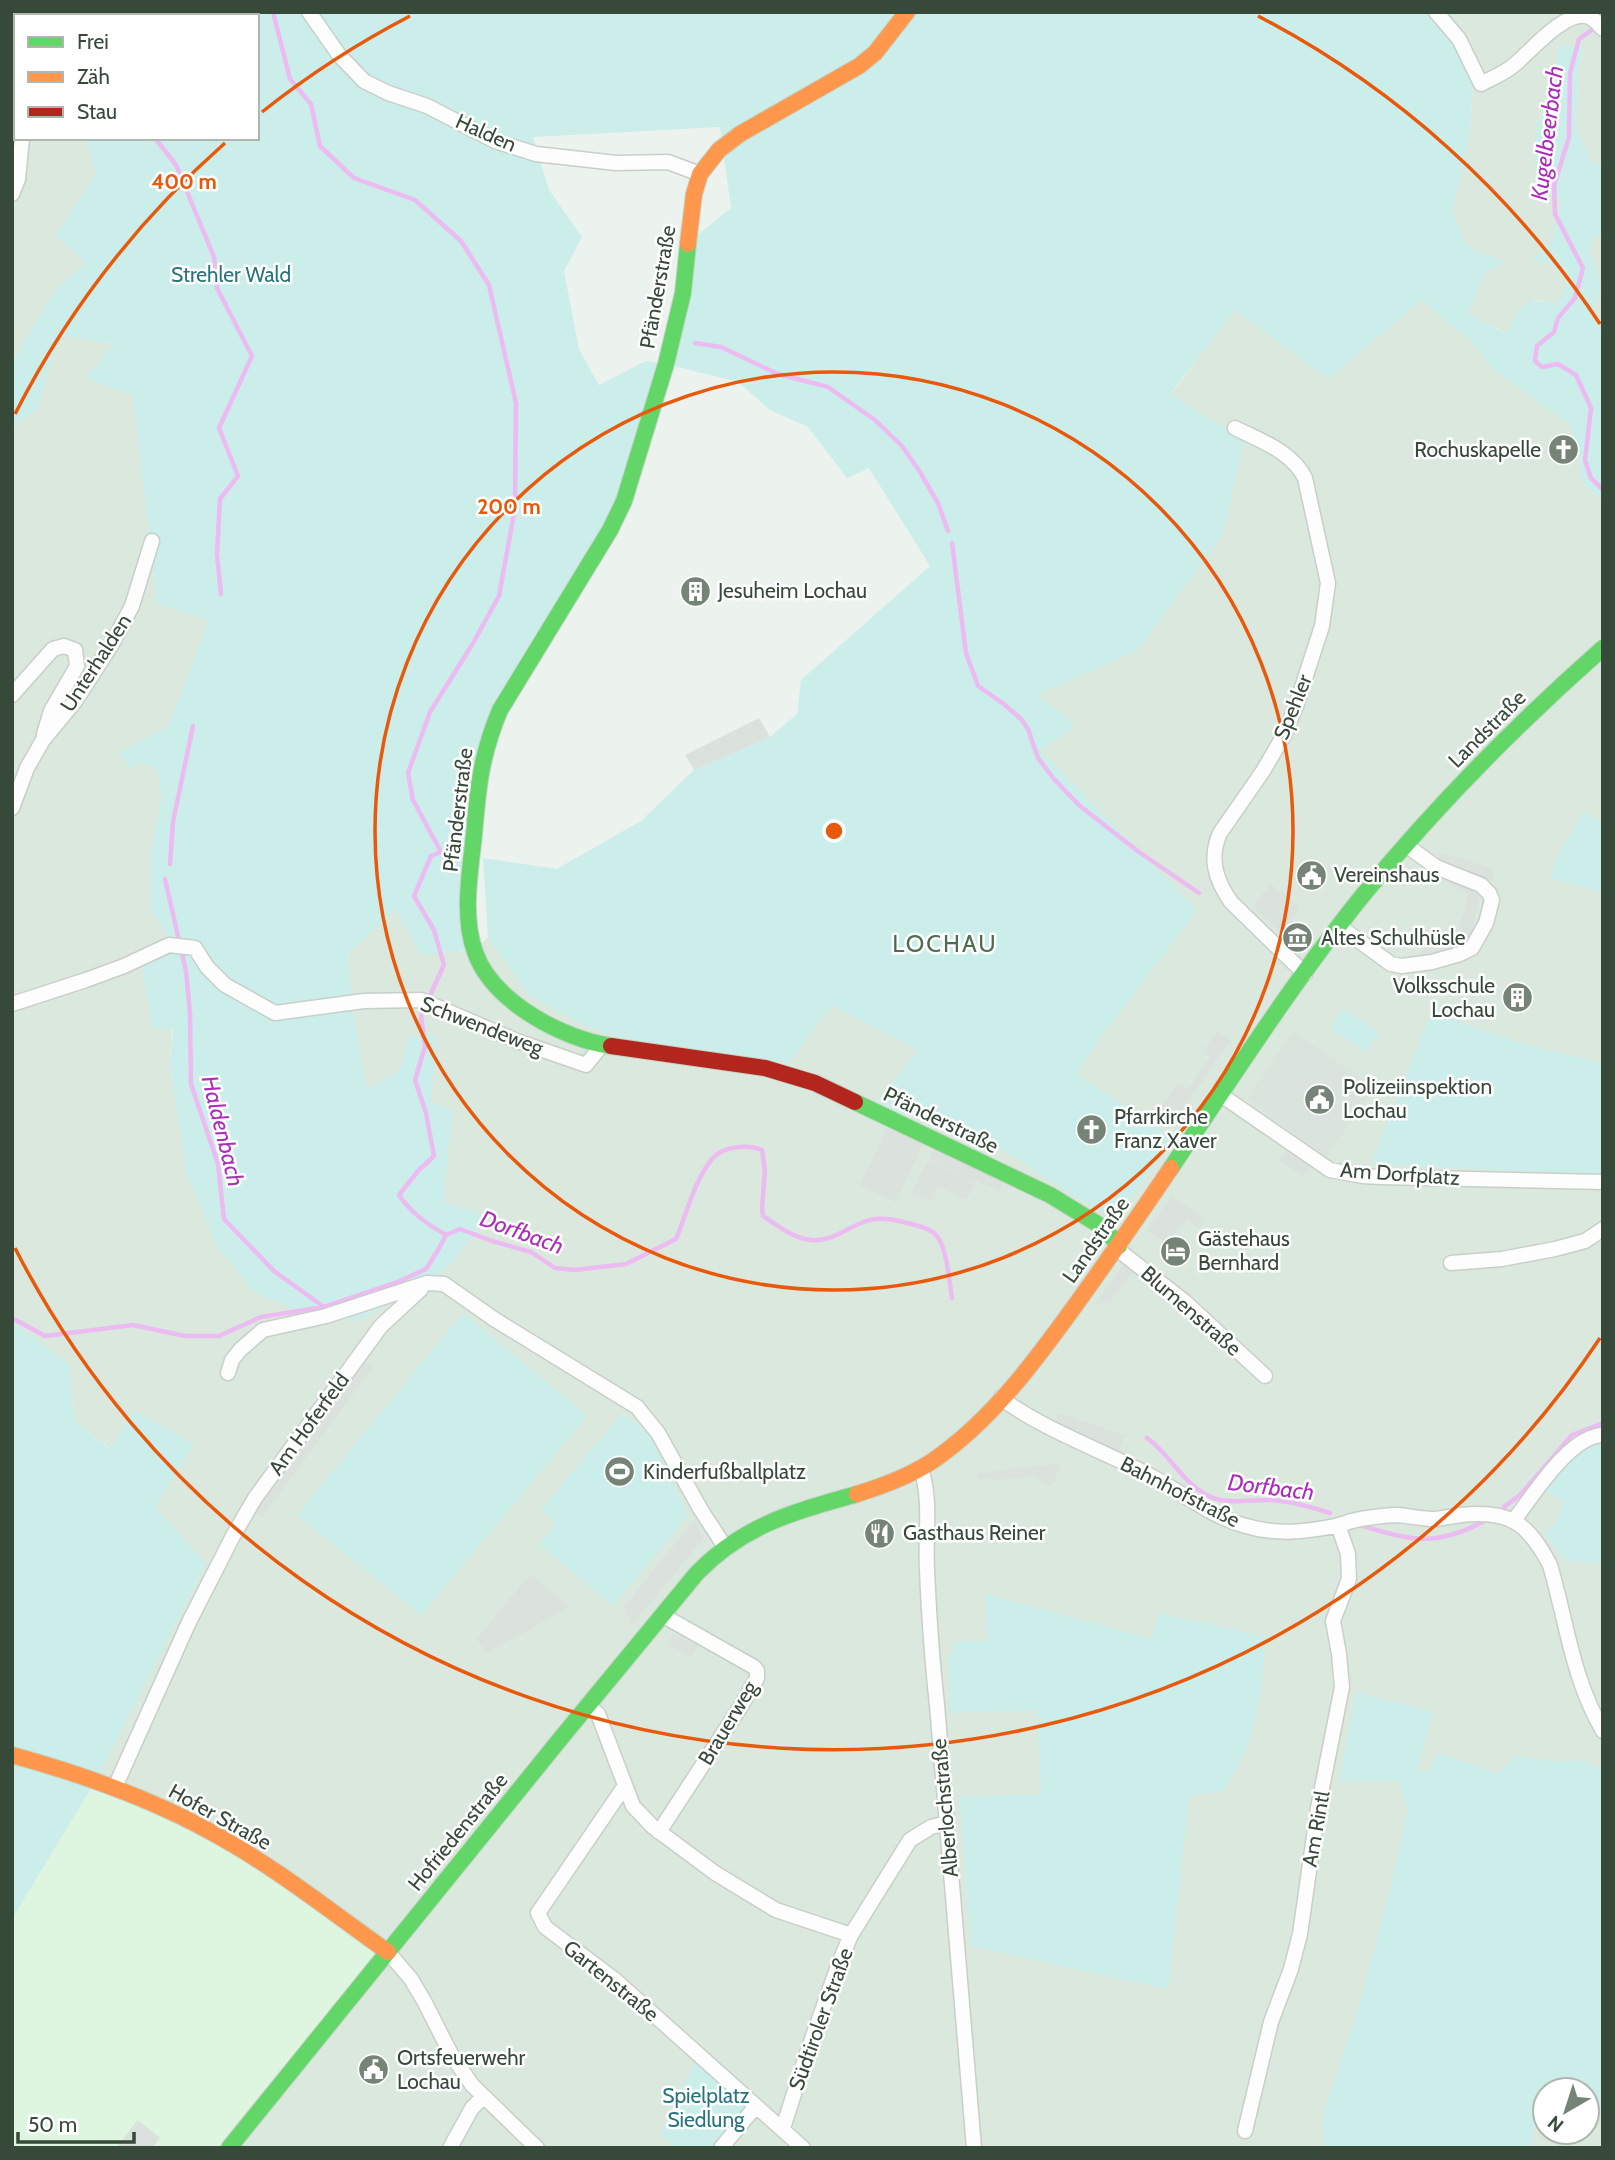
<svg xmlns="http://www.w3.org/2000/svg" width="1615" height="2160" viewBox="0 0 1615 2160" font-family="Cabin,sans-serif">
<rect width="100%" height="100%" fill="#ecf2ed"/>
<path fill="#dbe8de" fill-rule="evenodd" d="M 1450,12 L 1603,12 L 1603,162 L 1592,164 L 1575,124 L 1578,102 L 1577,79 L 1582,48 L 1559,46 L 1553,92 L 1538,123 L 1562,200 L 1552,242 L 1569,281 L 1559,303 L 1535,300 L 1507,334 L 1468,314 L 1485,272 L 1495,257 L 1475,252 L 1464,242 L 1453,211 L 1470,132 L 1473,86 L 1464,51 Z
M 12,47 L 16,50 L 16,138 L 85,138 L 96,173 L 55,236 L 86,262 L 53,293 L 12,364 Z
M 1603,236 L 1603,331 L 1591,317 L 1601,288 L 1588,250 L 1594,237 Z
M 1422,299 L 1449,324 L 1469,338 L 1491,367 L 1571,426 L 1579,451 L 1583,485 L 1603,500 L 1603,2148 L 235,2148 L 96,1780 L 155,1507 L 135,1410 L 111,1449 L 74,1421 L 69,1365 L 12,1321 L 12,428 L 37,409 L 60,335 L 114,344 L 133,394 L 157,604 L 209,620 L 169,726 L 141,763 L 157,768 L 162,798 L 151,852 L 177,950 L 170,1063 L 186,1172 L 448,1267 L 485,1216 L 442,1202 L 453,1110 L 431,1102 L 399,1071 L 367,1090 L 353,1014 L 348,954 L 395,908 L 474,951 L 488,937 L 528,994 L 831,1005 L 918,1050 L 878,1101 L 905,1115 L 1040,750 L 1060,712 L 1036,695 L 1137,651 L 1170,395 L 1235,310 L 1328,378 ZM 1545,2090 L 1587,2090 L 1587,2132 L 1545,2132 Z"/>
<path fill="#def5e0" d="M 96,1780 L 164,1807 L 388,1952 L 235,2148 L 12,2148 L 12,1919 Z"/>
<path fill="#dbe4dc" d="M 1293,1031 L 1375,1088 L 1326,1157 L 1247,1099 Z"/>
<path fill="#cbeeea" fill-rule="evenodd" d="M 12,12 L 1450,12 L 1464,51 L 1473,86 L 1470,132 L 1453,211 L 1464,242 L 1475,252 L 1495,257 L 1505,263 L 1485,272 L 1468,314 L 1506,334 C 1523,302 1520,298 1558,303 L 1569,281 L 1564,268 L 1532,260 L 1552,242 L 1562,200 L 1540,188 L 1535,173 L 1534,143 L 1538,123 L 1553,92 L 1559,45 L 1583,48 L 1577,79 L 1578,102 L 1575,123 L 1592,164 L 1603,162 L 1603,236 L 1594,237 L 1588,250 L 1594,262 L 1601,288 L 1591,317 L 1603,331 L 1603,500 L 1583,485 L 1579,451 L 1571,426 L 1491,367 L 1469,338 L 1449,324 L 1422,300 L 1328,379 L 1235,310 L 1170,394 L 1244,441 L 1223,534 L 1137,651 L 1037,695 L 1060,712 L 1075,727 L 1040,750 L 1197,910 L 1104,1033 L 1076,1074 L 1173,1138 L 1125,1206 L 1108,1208 L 1098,1212 L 1012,1155 L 943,1125 L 945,1119 L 915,1101 L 905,1116 L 878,1101 L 918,1050 L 831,1005 L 790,1063 L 618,1037 L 583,1025 L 528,994 L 488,937 L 483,858 L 557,869 L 641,821 L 694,770 L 770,737 L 797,714 L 801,680 L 930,566 L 869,468 L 847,478 L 808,427 L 770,410 L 738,382 L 666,364 L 624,501 L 546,632 L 480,770 L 474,951 L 421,955 L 395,909 L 348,954 L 353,1014 L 367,1090 L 399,1071 L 409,1037 L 436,1035 L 431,1102 L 453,1110 L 443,1201 L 486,1216 L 448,1267 L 360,1321 L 310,1316 L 254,1292 L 217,1246 L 186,1172 L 170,1063 L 173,1029 L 152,1029 L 142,965 L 177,949 L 151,911 L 151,852 L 162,798 L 157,768 L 141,763 L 130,768 L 119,753 L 169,726 L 209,620 L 157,604 L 133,395 L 85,378 L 114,344 L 60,335 L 37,409 L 12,428 L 12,364 L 53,293 L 86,262 L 55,236 L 96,173 L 85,138 L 257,138 L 257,16 L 16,16 L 16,50 L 12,47 ZM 720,127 L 731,208 L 689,242 L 666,364 L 646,361 L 599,385 L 579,349 L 564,271 L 582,237 L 549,190 L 533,137 Z
M 1583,812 L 1603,823 L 1602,892 L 1550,878 L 1555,861 Z
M 1435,1003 L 1459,1022 L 1520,1043 L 1603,1063 L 1603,1175 L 1371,1164 Z
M 1343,1008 L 1379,1033 L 1366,1052 L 1330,1028 Z
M 463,1313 L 587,1416 L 421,1615 L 297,1515 Z
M 12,1321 L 69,1365 L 74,1421 L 110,1449 L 134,1410 L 194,1445 L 155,1507 L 206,1564 L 96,1780 L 12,1919 Z
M 622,1413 L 650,1435 L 688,1515 L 613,1606 L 539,1544 L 556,1523 L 541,1510 Z
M 1603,1442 L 1603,1564 L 1564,1560 L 1545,1533 L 1557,1522 L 1564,1502 L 1547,1490 C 1561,1468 1574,1444 1603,1442 Z
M 986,1594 L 1152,1639 L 1159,1613 L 1266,1637 C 1260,1698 1259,1738 1223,1791 L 1189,1796 L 1168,1989 L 971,1946 L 960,1797 L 1041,1794 L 1037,1710 L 951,1713 L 948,1655 L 953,1654 L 953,1642 L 987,1641 Z
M 1356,1692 L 1433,1712 L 1417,1772 L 1429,1771 L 1439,1753 L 1498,1774 L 1517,1756 L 1557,1762 L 1584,1760 L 1603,1771 L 1603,2116 L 1587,2118 L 1587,2090 L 1545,2090 L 1545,2125 L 1532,2128 L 1531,2148 L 1324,2148 L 1322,2118 L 1357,2014 L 1389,1894 L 1408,1810 L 1398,1780 L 1339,1782 Z
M 697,2059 L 742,2100 L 743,2111 L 711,2148 L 676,2148 L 660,2134 Z"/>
<path fill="#dbe1dc" d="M 759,718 L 770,737 L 694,770 L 685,755 Z
M 1438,852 L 1492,868 L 1493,881 L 1438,863 Z
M 1449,878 L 1471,886 L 1480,895 L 1471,936 L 1460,946 L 1447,953 L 1427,957 L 1419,955 L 1429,944 L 1442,942 L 1458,930 L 1468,898 L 1467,893 L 1448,884 Z
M 1271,884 L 1300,908 L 1280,932 L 1253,906 Z
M 1218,1031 L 1231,1040 L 1168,1129 L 1153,1118 L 1178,1083 L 1188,1089 L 1210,1057 L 1203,1051 Z
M 887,1128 L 923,1144 L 896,1202 L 860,1185 Z
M 935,1147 L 1004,1180 L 1000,1191 L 970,1179 L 930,1159 Z
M 1286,1150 L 1310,1167 L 1303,1176 L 1279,1160 Z
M 928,1160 L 975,1183 L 966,1200 L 938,1186 L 930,1201 L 912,1192 Z
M 1172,1196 L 1205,1219 L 1198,1228 L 1187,1219 L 1167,1243 L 1147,1231 Z
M 1124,1264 L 1134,1271 L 1109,1302 L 1095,1304 Z
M 365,1361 L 373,1367 L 262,1517 L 254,1512 Z
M 1058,1413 L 1125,1435 L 1116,1459 L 1054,1428 Z
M 1062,1463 L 1051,1486 L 1044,1484 L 1036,1476 L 993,1480 L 988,1478 L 979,1479 L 979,1473 Z
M 695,1519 L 703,1539 L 633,1624 L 624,1607 Z
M 530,1574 L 570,1607 L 486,1653 L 477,1639 Z
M 673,1634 L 698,1646 L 692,1657 L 668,1644 Z
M 138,2120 L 160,2138 L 152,2148 L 116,2148 Z"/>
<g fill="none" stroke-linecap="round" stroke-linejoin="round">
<path stroke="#ebbbf1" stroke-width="4.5" d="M 35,12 L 38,16
M 273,12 L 290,79 L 311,104 L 320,146 L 354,178 L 415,200 L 461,241 L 489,285 L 516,403 L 515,508 L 499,596 L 472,645 L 430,712 L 408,773 L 413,800 L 441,852 L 431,856 L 414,896 L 434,930 L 444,965 L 421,1015 L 425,1047 L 415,1080 L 426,1113 L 434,1156 L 418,1171 L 399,1195 C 411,1213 427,1224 446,1235
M 1596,27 L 1579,39 L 1570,73 L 1569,137 L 1554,186 L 1555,214 L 1583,268 L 1575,298 L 1558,318 L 1554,332 L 1537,346 L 1535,361 L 1542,367 L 1558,364 L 1576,375 L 1591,408 L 1585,460 L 1591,478 L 1603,490
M 155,138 L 176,165 L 214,257 L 217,288 L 252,356 L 219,428 L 238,476 L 220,499 L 217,554 L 221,594
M 695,343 L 721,347 L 778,374 L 828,387 L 875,420 L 902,446 L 920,472 L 938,503 L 948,531
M 952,543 L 966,653 L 978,686 L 1004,704 L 1022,720 L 1028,729 L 1038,758 L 1054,779 L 1080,806 L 1139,852 L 1199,893
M 170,864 L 173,822 L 193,726
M 165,879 L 186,971 L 190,1013 L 191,1084 L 218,1164 L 224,1219 L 274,1271 L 324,1307
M 12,1318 L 45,1336 L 133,1325 L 185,1336 L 219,1336 L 261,1317 L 324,1307 L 398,1282 L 426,1269 L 438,1250 L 446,1235 L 460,1229 L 492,1241 L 531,1252 L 555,1268 L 575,1270 L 626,1264 L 676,1239 C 687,1213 694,1181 712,1159 C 722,1146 748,1144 762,1150 L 765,1171 L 762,1208 L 763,1216 C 776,1225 795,1239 811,1240 C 832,1242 846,1228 866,1221 C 878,1217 891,1219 903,1222 C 912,1224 925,1227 933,1232 C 947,1242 949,1281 952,1298
M 1147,1438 C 1171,1455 1183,1485 1211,1497 C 1231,1505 1250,1499 1271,1500 C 1290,1501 1311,1507 1330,1513
M 1504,1507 L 1520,1495 L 1572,1435 L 1603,1423
M 1363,1526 C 1413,1541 1438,1547 1486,1520"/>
<defs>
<path id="street" d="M 309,12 L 339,55 L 364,81 L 388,93 L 427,106 L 495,141 L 536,154 L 616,163 L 668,162 L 700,174
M 1436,12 L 1459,39 L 1481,84 C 1492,78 1505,73 1514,65 C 1530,52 1563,12 1586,16 C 1593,17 1598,24 1603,29
M 232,16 L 233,12
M 12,194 L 18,179 L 22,138
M 1235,428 C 1261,441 1291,451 1305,478 L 1328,583 L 1322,626 L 1296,706 L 1284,735 L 1263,771 L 1220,833 C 1209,858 1215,879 1231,902 L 1305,974
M 12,695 L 53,649 L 64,646 L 75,650 L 77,666 L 51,711 L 44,734
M 12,808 L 27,768 L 43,740 L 76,700 L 112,644 L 132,606 L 152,541
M 1339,926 L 1391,964 L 1402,966 L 1432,962 L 1460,954 L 1472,948 L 1486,923 L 1492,900 L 1489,893 L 1481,885 L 1436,867 L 1406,845
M 12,1004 L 86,980 L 124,966 L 169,945 L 195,948 L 207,967 L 225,985 L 275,1013 L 364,1001 L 421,1000 L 517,1041 L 586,1065 L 602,1045
M 1221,1095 L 1330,1170 L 1363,1176 L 1382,1177 L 1603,1182
M 1119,1246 L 1122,1253 L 1184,1301 L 1265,1376
M 1451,1263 L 1502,1259 L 1555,1249 L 1585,1241 L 1603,1229
M 228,1373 L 232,1360 L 240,1350 L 263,1330 L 326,1316 L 427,1283 L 444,1284 L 494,1319 L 637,1407 L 658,1433 L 701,1510 L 725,1547
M 1001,1398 C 1042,1429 1101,1450 1147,1474 C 1181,1491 1209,1516 1246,1526 C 1276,1535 1305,1532 1335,1526 C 1344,1524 1352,1520 1361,1519 C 1373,1517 1386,1515 1398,1515 C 1410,1516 1423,1519 1435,1519 C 1444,1518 1453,1516 1461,1515 C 1510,1510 1528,1523 1550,1565 C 1567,1623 1572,1678 1603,1731
M 920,1468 C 932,1493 925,1541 927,1570 C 929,1615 932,1660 937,1705 L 974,2148
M 1514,1520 C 1533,1496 1569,1436 1603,1435
M 587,1705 L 598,1714 L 633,1806 L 653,1827 L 715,1873 L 776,1910 L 851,1935
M 115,1787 L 189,1622 L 233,1536 L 255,1498 L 381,1326 L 421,1289
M 624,1787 L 538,1913 L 545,1927 L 614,1979 L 803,2148
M 659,1832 L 741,1706 L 757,1678 L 757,1671 L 754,1667 L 662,1615
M 388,1952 L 411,1979 L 424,2001 L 451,2054 L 472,2085 L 537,2148
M 783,2128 L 808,2050 L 839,1963 L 851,1935 L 910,1840 L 931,1827 L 947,1823
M 1245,2131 L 1271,2022 L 1291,1969 L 1300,1934 L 1318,1808 L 1342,1687 L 1339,1654 L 1333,1621 L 1349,1579 L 1348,1554 L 1338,1525
M 450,2148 L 472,2108 L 483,2097
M 721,2148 L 756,2106"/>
<path id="fast" d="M 611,1046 C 562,1039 492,1001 475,952 C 462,916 470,873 474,835 C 478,787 481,755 500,710 L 610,530 L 624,501 L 666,364 L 683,293 L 688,244
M 855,1102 L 1050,1195 L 1104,1228 L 1119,1246
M 1171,1168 C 1233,1076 1293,982 1363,895 C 1436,806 1517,724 1603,648
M 229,2148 L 561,1738 L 697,1573 C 745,1524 794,1512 857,1494"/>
<path id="slow" d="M 688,244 L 694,194 L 700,174 L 719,150 L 740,134 L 859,66 L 875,53 L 907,12
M 857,1494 C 883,1486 908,1477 931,1462 C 993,1420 1039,1356 1082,1296 C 1112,1254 1142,1211 1171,1168
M 12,1755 C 81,1774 148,1797 211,1832 C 274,1866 330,1911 388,1952"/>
<path id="jam" d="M 611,1046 L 765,1068 L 815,1083 L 855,1102"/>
</defs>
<use href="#street" stroke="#c8cfc9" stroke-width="17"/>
<use href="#fast" stroke="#c4d3c7" stroke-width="18"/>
<use href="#slow" stroke="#c4d3c7" stroke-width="18"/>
<use href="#jam" stroke="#c4d3c7" stroke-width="18"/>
<use href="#street" stroke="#fcfdfc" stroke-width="14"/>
<use href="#fast" stroke="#63d668" stroke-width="16"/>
<use href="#slow" stroke="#ff974d" stroke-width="16"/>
<use href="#jam" stroke="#b3261e" stroke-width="16"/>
</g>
<g fill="none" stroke="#e8590c" stroke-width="3.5">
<circle cx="834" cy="831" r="459"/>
<path d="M1600 1338A919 919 0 0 1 15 1248M15 414A919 919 0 0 1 225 143M262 112A919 919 0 0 1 410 16M1258 16A919 919 0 0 1 1600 324"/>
</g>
<defs>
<symbol id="church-disc" viewBox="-11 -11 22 22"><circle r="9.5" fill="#768477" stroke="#fff"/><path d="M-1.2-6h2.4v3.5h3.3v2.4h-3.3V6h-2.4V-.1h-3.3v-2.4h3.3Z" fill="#fff"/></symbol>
<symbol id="building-disc" viewBox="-11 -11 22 22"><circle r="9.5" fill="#768477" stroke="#fff"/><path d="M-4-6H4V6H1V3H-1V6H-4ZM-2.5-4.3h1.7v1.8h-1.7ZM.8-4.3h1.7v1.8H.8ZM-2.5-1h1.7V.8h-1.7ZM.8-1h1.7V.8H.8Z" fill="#fff"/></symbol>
<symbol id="civic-disc" viewBox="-11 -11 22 22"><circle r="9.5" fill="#768477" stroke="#fff"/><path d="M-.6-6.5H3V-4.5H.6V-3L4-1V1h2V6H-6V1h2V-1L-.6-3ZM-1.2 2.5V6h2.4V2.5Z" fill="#fff"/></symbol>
<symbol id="museum-disc" viewBox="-11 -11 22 22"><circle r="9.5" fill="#768477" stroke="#fff"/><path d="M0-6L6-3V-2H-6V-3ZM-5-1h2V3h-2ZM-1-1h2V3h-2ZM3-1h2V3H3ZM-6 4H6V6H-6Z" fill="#fff"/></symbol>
<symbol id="hotel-disc" viewBox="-11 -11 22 22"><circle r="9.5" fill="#768477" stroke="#fff"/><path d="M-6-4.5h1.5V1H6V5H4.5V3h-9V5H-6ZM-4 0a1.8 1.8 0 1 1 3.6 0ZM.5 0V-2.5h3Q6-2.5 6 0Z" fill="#fff"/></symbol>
<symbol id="stadium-disc" viewBox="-11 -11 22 22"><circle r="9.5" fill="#768477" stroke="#fff"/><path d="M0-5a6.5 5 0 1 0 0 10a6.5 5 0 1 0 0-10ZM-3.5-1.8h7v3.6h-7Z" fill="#fff"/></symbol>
<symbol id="restaurant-disc" viewBox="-11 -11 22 22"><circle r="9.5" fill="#768477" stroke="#fff"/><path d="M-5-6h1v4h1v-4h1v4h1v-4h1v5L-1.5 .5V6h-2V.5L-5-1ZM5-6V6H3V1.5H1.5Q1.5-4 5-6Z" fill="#fff"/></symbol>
</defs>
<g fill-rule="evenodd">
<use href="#church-disc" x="1546" y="432" width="35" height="35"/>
<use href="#building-disc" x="678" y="574" width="35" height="35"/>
<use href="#civic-disc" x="1294" y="858" width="35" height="35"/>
<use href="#museum-disc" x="1280" y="920" width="35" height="35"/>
<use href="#building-disc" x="1500" y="980" width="35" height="35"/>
<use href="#civic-disc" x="1302" y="1082" width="35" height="35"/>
<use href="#church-disc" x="1074" y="1112" width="35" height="35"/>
<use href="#hotel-disc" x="1158" y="1234" width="35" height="35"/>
<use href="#stadium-disc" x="602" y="1454" width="35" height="35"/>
<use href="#restaurant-disc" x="862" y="1516" width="35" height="35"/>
<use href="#civic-disc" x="356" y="2052" width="35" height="35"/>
</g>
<g text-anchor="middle" stroke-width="5" stroke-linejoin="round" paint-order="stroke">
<g font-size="21" fill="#374938" stroke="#fff">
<text transform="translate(486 133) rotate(24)" y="7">Halden</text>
<text transform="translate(658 287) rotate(-80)" y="7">Pfänderstraße</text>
<text transform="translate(96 663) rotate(-57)" y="7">Unterhalden</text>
<text transform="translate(1293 707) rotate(-68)" y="7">Spehler</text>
<text transform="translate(1487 729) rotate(-45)" y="7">Landstraße</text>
<text transform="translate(458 810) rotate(-83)" y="7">Pfänderstraße</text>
<text transform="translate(482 1026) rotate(21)" y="7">Schwendeweg</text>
<text transform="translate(941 1120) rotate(26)" y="7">Pfänderstraße</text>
<text transform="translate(1400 1174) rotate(4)" y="7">Am Dorfplatz</text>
<text transform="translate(1096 1240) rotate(-55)" y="7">Landstraße</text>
<text transform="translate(1191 1311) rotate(41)" y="7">Blumenstraße</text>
<text transform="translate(309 1424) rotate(-54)" y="7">Am Hoferfeld</text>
<text transform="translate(1180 1492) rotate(27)" y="7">Bahnhofstraße</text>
<text transform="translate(728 1723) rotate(-59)" y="7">Brauerweg</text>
<text transform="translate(945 1808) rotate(-95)" y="7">Alberlochstraße</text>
<text transform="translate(220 1817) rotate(29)" y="7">Hofer Straße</text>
<text transform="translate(1316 1829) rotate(-80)" y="7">Am Rintl</text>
<text transform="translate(458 1832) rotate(-51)" y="7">Hofriedenstraße</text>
<text transform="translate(611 1981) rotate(39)" y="7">Gartenstraße</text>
<text transform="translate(821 2019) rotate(-70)" y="7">Südtiroler Straße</text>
</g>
<g font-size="21" fill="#27747e" stroke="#fff">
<text x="231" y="282">Strehler Wald</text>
<text x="706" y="2103">Spielplatz<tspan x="706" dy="24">Siedlung</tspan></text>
</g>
<g font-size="21" fill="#374938" stroke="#fff" text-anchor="start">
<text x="1541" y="457" text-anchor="end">Rochuskapelle</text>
<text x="718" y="598">Jesuheim Lochau</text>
<text x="1334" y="882">Vereinshaus</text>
<text x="1321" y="945">Altes Schulhüsle</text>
<text x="1495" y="993" text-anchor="end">Volksschule<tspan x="1495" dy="24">Lochau</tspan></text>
<text x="1343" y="1094">Polizeiinspektion<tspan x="1343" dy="24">Lochau</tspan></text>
<text x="1114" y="1124">Pfarrkirche<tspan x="1114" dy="24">Franz Xaver</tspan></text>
<text x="1198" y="1246">Gästehaus<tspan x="1198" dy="24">Bernhard</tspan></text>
<text x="643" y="1479">Kinderfußballplatz</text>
<text x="903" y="1540">Gasthaus Reiner</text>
<text x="397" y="2065">Ortsfeuerwehr<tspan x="397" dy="24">Lochau</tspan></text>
</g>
<g font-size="23" font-style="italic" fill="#ac2bba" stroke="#fff">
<text transform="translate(1547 133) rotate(-83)" y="8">Kugelbeerbach</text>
<text transform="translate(223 1131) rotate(76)" y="8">Haldenbach</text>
<text transform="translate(522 1232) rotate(20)" y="8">Dorfbach</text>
<text transform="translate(1271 1487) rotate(7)" y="8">Dorfbach</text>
</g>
<g font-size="24" letter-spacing="2" fill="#4d6c50" stroke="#fff">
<text x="945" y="952">LOCHAU</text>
</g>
</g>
<circle cx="834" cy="831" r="10" fill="#e8590c" stroke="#fff" stroke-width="3.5"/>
<g font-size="21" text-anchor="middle" font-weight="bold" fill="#e8590c" stroke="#fff" stroke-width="5" stroke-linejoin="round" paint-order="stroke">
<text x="184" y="189">400 m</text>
<text x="509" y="514">200 m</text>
</g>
<rect width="1615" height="2160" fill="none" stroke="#374938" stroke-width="28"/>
<rect x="14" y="14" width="245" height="126" fill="#ffffff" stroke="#afb6af" stroke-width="2"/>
<rect x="28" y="37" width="35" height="10" fill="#63d668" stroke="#afb6af" stroke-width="2"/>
<text x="77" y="49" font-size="21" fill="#374938">Frei</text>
<rect x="28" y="72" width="35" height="10" fill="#ff974d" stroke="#afb6af" stroke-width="2"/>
<text x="77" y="84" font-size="21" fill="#374938">Zäh</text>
<rect x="28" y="107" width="35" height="10" fill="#b3261e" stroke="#afb6af" stroke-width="2"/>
<text x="77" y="119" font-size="21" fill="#374938">Stau</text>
<g transform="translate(1566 2111) rotate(219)"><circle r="33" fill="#ffffff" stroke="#afb6af" stroke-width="2"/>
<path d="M0-5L12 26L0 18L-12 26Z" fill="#768477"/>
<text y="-10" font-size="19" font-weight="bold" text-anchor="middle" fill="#374938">N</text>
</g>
<path d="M18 2132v10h116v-10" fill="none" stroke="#374938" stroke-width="3.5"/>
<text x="28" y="2132" font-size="21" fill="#374938" stroke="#ffffff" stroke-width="5" paint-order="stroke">50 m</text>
</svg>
